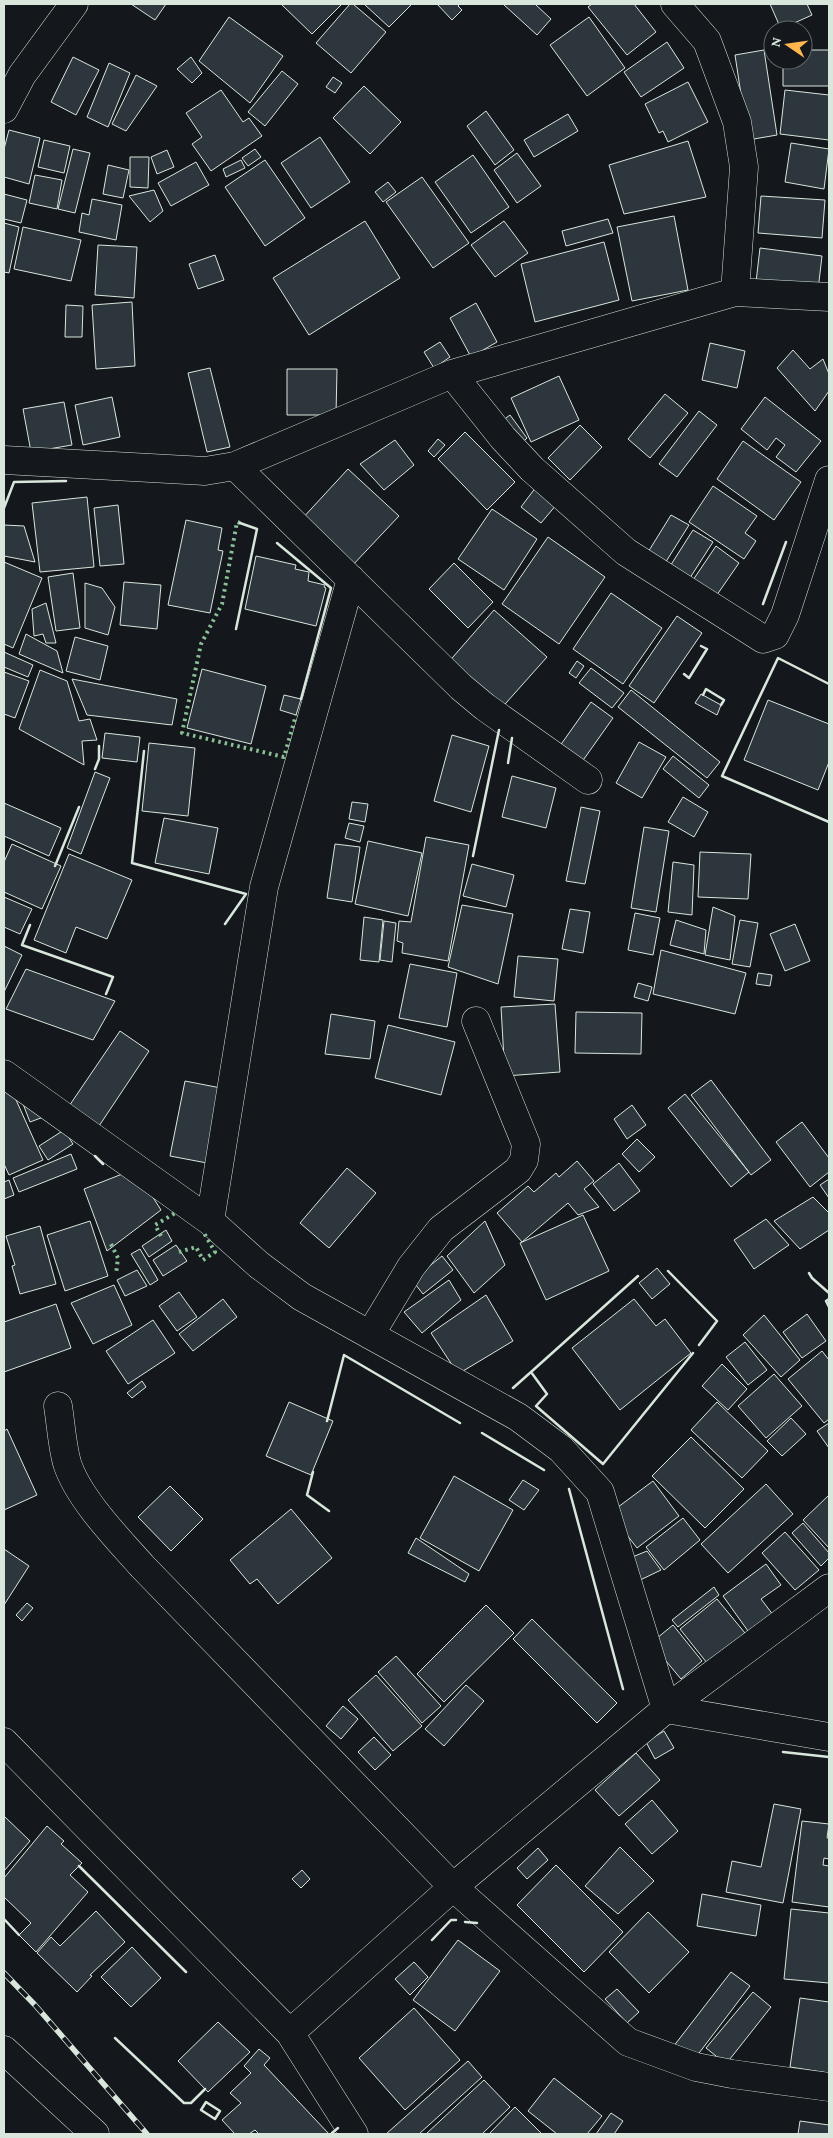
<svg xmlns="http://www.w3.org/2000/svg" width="833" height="2138" viewBox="0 0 833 2138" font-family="'Crimson Pro',serif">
<rect width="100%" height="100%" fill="#14181c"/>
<path fill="#2c363c" stroke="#d8e6dc" d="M 131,4 L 166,4 L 155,20 Z
M 281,4 L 342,4 L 312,34 Z
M 350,4 L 353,4 L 386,32 L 351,73 L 316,43 Z
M 364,4 L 412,4 L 389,27 Z
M 437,4 L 460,4 L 458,6 L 462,10 L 452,20 Z
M 503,4 L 535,4 L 551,19 L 537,35 Z
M 592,4 L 634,4 L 656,32 L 627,55 L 588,7 Z
M 770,4 L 807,4 L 812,15 L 781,29 Z
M 229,17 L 283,56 L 250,103 L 199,61 Z
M 589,17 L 625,68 L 587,96 L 550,45 Z
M 667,42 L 684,68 L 641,97 L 624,72 Z
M 764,50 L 777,135 L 748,140 L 735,55 Z
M 803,50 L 829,50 L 829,86 L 783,86 L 783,60 L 803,60 Z
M 73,57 L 99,70 L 76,115 L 51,102 Z
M 191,57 L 202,73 L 192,83 L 177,69 Z
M 109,63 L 130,73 L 108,127 L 87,117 Z
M 282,71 L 298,84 L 265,126 L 248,112 Z
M 136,75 L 157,86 L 126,131 L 112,124 Z
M 333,77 L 342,83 L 335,93 L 326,87 Z
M 688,82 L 708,122 L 668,142 L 663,131 L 659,133 L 645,104 Z
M 364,86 L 401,122 L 370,154 L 333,118 Z
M 221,90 L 243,122 L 249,118 L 262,136 L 211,171 L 192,144 L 202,137 L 186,113 Z
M 785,90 L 829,95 L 829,140 L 780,134 Z
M 486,111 L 514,150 L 495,165 L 467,126 Z
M 568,114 L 578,131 L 534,157 L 524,140 Z
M 9,130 L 40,138 L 29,184 L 4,177 L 4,149 Z
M 320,137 L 350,182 L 311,208 L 281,163 Z
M 44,140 L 70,146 L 64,173 L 38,167 Z
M 688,141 L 706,197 L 624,214 L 609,165 Z
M 791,143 L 829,149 L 824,189 L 785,182 Z
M 73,149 L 90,153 L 75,213 L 58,209 Z
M 255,149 L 261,157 L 248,166 L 242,158 Z
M 167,150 L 174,167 L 157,174 L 151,157 Z
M 517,153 L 541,186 L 517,203 L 494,170 Z
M 473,155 L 509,207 L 471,233 L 435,182 Z
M 130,157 L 149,157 L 148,188 L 130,187 Z
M 241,160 L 245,168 L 226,177 L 223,169 Z
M 265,160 L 305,218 L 265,246 L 225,187 Z
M 196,162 L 209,185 L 171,206 L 158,183 Z
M 108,165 L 129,170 L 123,198 L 103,194 Z
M 35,175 L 62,180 L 57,209 L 29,203 Z
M 422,177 L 469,243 L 433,268 L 386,202 Z
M 388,182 L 396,192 L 383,202 L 375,192 Z
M 154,190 L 163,211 L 150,222 L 129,196 Z
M 4,194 L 27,200 L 21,223 L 4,219 Z
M 761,196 L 825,200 L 822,238 L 758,233 Z
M 92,199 L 122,205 L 116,240 L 79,232 L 82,213 L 89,215 Z
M 674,216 L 688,290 L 632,301 L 617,227 Z
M 608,219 L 613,233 L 566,246 L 562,231 Z
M 365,221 L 400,278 L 309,335 L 273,278 Z
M 504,221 L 528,253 L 495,277 L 471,245 Z
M 4,223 L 19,227 L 9,273 L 4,272 Z
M 23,227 L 81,240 L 71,281 L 14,269 Z
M 604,242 L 619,300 L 535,322 L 521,264 Z
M 98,245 L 137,247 L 134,298 L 95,295 Z
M 760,248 L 822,256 L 818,290 L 756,282 Z
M 215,255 L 224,280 L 198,289 L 189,264 Z
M 132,302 L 135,366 L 96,369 L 92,305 Z
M 476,303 L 497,342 L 471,357 L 450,318 Z
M 66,305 L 83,306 L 82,337 L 65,337 Z
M 440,342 L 450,357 L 434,368 L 424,352 Z
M 710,343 L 745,351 L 737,388 L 702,380 Z
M 793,350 L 810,369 L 823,359 L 829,374 L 829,391 L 815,411 L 777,368 Z
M 210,368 L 230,447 L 207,452 L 188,373 Z
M 287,369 L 337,369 L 336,415 L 287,415 Z
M 559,376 L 579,420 L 531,442 L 511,398 Z
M 665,394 L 688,413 L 650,458 L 628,439 Z
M 112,397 L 120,437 L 83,445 L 75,405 Z
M 765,397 L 821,441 L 796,472 L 776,457 L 785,445 L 776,438 L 767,450 L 741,429 Z
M 64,402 L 72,445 L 31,452 L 23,409 Z
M 699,411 L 717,425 L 677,477 L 659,464 Z
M 510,415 L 527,438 L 518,447 L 498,424 Z
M 580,425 L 602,447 L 570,480 L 548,458 Z
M 465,432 L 515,482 L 487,510 L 438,459 Z
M 438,439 L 445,445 L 434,457 L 428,451 Z
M 395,440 L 414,465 L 384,490 L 360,464 Z
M 743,441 L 801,482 L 774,520 L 717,479 Z
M 348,469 L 399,516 L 350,568 L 300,521 Z
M 713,486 L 757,516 L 745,533 L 756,541 L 744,559 L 689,522 Z
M 536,487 L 557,504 L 541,523 L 521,507 Z
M 87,497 L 94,567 L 40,572 L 32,503 Z
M 118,505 L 124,564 L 100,566 L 94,508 Z
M 492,509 L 537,539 L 504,590 L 458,559 Z
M 671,515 L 689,525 L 662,568 L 645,557 Z
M 186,520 L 222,528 L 218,550 L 223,551 L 210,613 L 168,605 Z
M 4,525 L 24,526 L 35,562 L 4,556 Z
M 693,530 L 713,542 L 686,584 L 667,571 Z
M 548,537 L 605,577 L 559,644 L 502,604 Z
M 716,546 L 739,563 L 712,602 L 689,586 Z
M 256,556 L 296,565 L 295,569 L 309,572 L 308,581 L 325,585 L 324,587 L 326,588 L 316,626 L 245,609 Z
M 4,562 L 42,578 L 13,648 L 4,644 Z
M 454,563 L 493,602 L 468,628 L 429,589 Z
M 73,573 L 80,628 L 56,631 L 48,577 Z
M 124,582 L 161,585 L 157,629 L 120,625 Z
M 85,583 L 102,588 L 115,607 L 108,635 L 85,628 Z
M 611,593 L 662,628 L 623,684 L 573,649 Z
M 46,603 L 56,643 L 46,643 L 43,634 L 34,636 L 32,609 Z
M 494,610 L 547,657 L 498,712 L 446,665 Z
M 677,616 L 702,633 L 654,703 L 629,686 Z
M 26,634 L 57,651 L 63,673 L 19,654 Z
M 75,637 L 108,646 L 100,680 L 66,671 Z
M 4,652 L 33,665 L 28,677 L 4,667 Z
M 577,661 L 584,666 L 576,678 L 569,673 Z
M 591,668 L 624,693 L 612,708 L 579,683 Z
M 202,669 L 266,686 L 251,744 L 187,728 Z
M 40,670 L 67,681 L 79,721 L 90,719 L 97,740 L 82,741 L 84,765 L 19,729 Z
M 4,672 L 29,681 L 15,718 L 4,714 Z
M 72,679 L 177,699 L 172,725 L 87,715 Z
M 631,690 L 720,762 L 707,778 L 618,707 Z
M 701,694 L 721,705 L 717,715 L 695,703 Z
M 284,695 L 301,699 L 296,715 L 280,710 Z
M 768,700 L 829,724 L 829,762 L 818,790 L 744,760 Z
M 591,702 L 613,718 L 579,766 L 557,750 Z
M 105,733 L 140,737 L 137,762 L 102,758 Z
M 452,735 L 489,746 L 471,812 L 434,801 Z
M 639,742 L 666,757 L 642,798 L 616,783 Z
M 149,743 L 195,748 L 188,816 L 142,811 Z
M 673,756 L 709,785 L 699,798 L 663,769 Z
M 95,772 L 110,778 L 81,854 L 67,848 Z
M 512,776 L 556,788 L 546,828 L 502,817 Z
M 683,797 L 708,812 L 694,837 L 668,822 Z
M 352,802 L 368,804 L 365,822 L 349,819 Z
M 4,803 L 61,828 L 49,856 L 4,836 Z
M 581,807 L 600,811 L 585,884 L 566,881 Z
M 164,818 L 218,828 L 209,874 L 155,863 Z
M 349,823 L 364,826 L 360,842 L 345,838 Z
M 644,827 L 669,831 L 656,912 L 631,908 Z
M 426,837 L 469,845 L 448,961 L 402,953 L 403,943 L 397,941 L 399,921 L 411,922 Z
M 368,841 L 422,853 L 408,916 L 355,904 Z
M 12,844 L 61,866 L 42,909 L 4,892 L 4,862 Z
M 335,844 L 360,847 L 352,902 L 327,898 Z
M 700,852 L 751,854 L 748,899 L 698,897 Z
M 69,854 L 132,880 L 107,939 L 76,927 L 66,953 L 34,940 Z
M 673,862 L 694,865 L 692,915 L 668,912 Z
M 472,864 L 514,875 L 506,907 L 463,896 Z
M 4,897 L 32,909 L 20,934 L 4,927 Z
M 462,905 L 513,914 L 498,984 L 448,967 Z
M 713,907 L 735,916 L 730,960 L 705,955 Z
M 570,909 L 590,912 L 583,953 L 562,949 Z
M 635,913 L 660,918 L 653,955 L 628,950 Z
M 364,917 L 383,920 L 379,962 L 360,960 Z
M 676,920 L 706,930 L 704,954 L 670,945 Z
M 740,920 L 758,923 L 750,967 L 732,964 Z
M 384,921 L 396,923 L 392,962 L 380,960 Z
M 795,924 L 810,961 L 785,971 L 770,934 Z
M 4,946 L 22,955 L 4,992 Z
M 661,950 L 746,973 L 735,1014 L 653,994 Z
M 518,956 L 558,959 L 554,1001 L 514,997 Z
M 410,964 L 457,973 L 447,1027 L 399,1018 Z
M 26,969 L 115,1001 L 93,1040 L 6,1009 Z
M 758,973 L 772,975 L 770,986 L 756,984 Z
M 638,983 L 652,987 L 648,1001 L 634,997 Z
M 555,1004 L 560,1072 L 505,1076 L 501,1007 Z
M 576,1012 L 642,1013 L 641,1054 L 575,1053 Z
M 331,1014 L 375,1021 L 370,1059 L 325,1054 Z
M 388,1025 L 455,1042 L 441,1095 L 375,1078 Z
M 120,1031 L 149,1051 L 95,1132 L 65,1112 Z
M 711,1080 L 771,1160 L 751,1175 L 691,1095 Z
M 185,1081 L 221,1088 L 207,1163 L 170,1156 Z
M 8,1082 L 43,1160 L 9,1175 L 4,1164 L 4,1084 Z
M 685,1094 L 749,1172 L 731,1187 L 668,1108 Z
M 20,1096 L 49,1115 L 30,1122 Z
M 632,1105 L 646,1125 L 627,1139 L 614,1119 Z
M 802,1122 L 829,1158 L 829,1172 L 810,1187 L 776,1142 Z
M 64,1130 L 73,1144 L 48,1160 L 39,1146 Z
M 637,1139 L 655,1157 L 639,1172 L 622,1154 Z
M 71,1154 L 77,1169 L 19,1192 L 13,1178 Z
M 577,1161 L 594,1181 L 584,1189 L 599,1207 L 578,1215 L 568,1203 L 522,1242 L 497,1213 L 528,1186 L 534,1192 L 556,1173 L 559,1177 Z
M 619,1163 L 640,1191 L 614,1211 L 593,1184 Z
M 347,1168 L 376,1193 L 329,1248 L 300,1223 Z
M 135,1169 L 161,1210 L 107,1251 L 84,1189 Z
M 829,1179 L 829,1198 L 820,1185 Z
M 9,1180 L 14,1195 L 4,1199 L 4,1182 Z
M 813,1197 L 829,1213 L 829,1230 L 800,1249 L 774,1221 Z
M 583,1215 L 609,1271 L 546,1300 L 520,1243 Z
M 766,1219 L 789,1245 L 754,1269 L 734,1240 Z
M 90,1221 L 108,1276 L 65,1291 L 47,1235 Z
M 485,1221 L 505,1265 L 474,1293 L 447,1256 Z
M 40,1226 L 56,1284 L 20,1294 L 12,1266 L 15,1265 L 6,1236 Z
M 166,1230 L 172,1241 L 149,1257 L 142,1246 Z
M 176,1245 L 187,1261 L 163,1276 L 153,1260 Z
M 140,1249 L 158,1280 L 150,1285 L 131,1254 Z
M 442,1256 L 453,1270 L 423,1294 L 412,1280 Z
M 657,1268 L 670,1284 L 652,1299 L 639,1283 Z
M 137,1270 L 147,1286 L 125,1296 L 117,1280 Z
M 449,1280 L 461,1300 L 422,1333 L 404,1312 Z
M 114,1285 L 132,1325 L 93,1344 L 71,1303 Z
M 179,1292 L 197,1317 L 177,1331 L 159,1306 Z
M 486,1295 L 513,1341 L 458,1374 L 431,1333 Z
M 223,1299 L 237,1317 L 193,1351 L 179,1334 Z
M 634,1299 L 656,1326 L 665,1319 L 691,1353 L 620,1410 L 572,1348 Z
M 56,1304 L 71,1348 L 4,1372 L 4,1322 Z
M 807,1314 L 826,1341 L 802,1358 L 783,1332 Z
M 764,1315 L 800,1360 L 781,1377 L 743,1335 Z
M 153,1320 L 175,1353 L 128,1384 L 106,1351 Z
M 745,1342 L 767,1370 L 748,1385 L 726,1357 Z
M 822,1351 L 829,1360 L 829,1419 L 824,1423 L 788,1379 Z
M 722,1364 L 747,1389 L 728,1410 L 702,1386 Z
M 774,1374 L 802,1406 L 766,1438 L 738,1406 Z
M 142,1381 L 146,1387 L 132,1398 L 127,1393 Z
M 289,1402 L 333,1421 L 311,1475 L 266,1456 Z
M 717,1402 L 768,1451 L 742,1478 L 691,1430 Z
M 791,1418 L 806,1434 L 782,1456 L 767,1441 Z
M 829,1423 L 829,1448 L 817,1431 Z
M 7,1429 L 37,1495 L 4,1510 L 4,1431 Z
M 691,1437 L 744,1489 L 705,1528 L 652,1476 Z
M 454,1476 L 513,1510 L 479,1571 L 420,1538 Z
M 523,1480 L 539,1490 L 524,1510 L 509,1500 Z
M 653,1481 L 679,1516 L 637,1548 L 610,1513 Z
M 766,1484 L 793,1514 L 728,1573 L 701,1544 Z
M 170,1486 L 203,1519 L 171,1551 L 138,1517 Z
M 829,1495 L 829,1548 L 803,1520 Z
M 291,1509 L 332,1558 L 278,1604 L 257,1579 L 250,1584 L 230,1560 Z
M 683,1518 L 700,1540 L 664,1570 L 646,1547 Z
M 803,1523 L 829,1553 L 829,1558 L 821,1566 L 792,1533 Z
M 785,1532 L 819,1570 L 795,1590 L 762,1553 Z
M 416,1538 L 469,1574 L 465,1582 L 408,1553 Z
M 4,1549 L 29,1566 L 4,1605 Z
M 647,1551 L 661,1570 L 634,1583 L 625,1560 Z
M 766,1564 L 781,1585 L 761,1599 L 777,1620 L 753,1638 L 723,1596 Z
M 714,1587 L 719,1595 L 678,1627 L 672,1620 Z
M 717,1599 L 745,1633 L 707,1663 L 680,1629 Z
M 27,1603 L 33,1608 L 22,1621 L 16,1615 Z
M 486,1605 L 514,1633 L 444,1702 L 417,1674 Z
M 532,1619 L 617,1703 L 597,1723 L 513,1639 Z
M 673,1625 L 702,1661 L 681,1679 L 651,1643 Z
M 396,1656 L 441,1706 L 422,1723 L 378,1672 Z
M 376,1675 L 422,1726 L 393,1751 L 348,1700 Z
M 466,1685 L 484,1701 L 444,1746 L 425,1729 Z
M 343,1706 L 358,1719 L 341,1739 L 326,1726 Z
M 664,1731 L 674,1748 L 655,1759 L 646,1742 Z
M 374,1737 L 391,1755 L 375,1770 L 358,1752 Z
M 636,1753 L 660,1780 L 619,1816 L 595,1790 Z
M 652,1800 L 678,1831 L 652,1854 L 625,1824 Z
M 774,1804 L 801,1809 L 783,1903 L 726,1892 L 732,1861 L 761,1867 Z
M 4,1816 L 30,1841 L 4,1871 Z
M 802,1821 L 829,1824 L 827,1838 L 829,1838 L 829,1859 L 824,1858 L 823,1865 L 829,1866 L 829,1907 L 792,1902 Z
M 47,1826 L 64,1841 L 61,1844 L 82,1863 L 70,1875 L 88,1892 L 36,1952 L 19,1935 L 31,1923 L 4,1897 L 4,1878 Z
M 620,1847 L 654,1881 L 618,1914 L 585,1886 Z
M 538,1848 L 548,1860 L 527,1879 L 517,1868 Z
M 556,1865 L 623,1932 L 584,1972 L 517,1905 Z
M 302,1870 L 310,1879 L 301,1888 L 292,1879 Z
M 702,1894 L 761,1905 L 756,1936 L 697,1926 Z
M 791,1909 L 829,1913 L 829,1983 L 784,1979 Z
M 96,1911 L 125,1942 L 90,1975 L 92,1976 L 77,1992 L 37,1953 L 51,1937 L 60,1946 Z
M 648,1912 L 689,1952 L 649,1993 L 609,1952 Z
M 458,1940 L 500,1971 L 455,2031 L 413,2000 Z
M 132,1947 L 161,1978 L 131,2007 L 101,1977 Z
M 414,1962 L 428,1977 L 410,1995 L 395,1979 Z
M 731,1972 L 750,1986 L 693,2061 L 673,2047 Z
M 617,1989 L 639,2012 L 627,2023 L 605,1999 Z
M 753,1992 L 771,2007 L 726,2064 L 706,2048 Z
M 800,1998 L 829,2002 L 829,2073 L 790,2067 Z
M 414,2008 L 460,2060 L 405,2110 L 359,2058 Z
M 218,2022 L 250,2052 L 208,2092 L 178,2061 Z
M 259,2049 L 270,2058 L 264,2065 L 329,2134 L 259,2134 L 255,2130 L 249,2134 L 235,2134 L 222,2120 L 241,2103 L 230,2093 L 251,2073 L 244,2066 Z
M 468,2061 L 482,2077 L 419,2134 L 386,2134 Z
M 554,2078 L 602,2116 L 587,2134 L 557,2134 L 528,2111 Z
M 484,2080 L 510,2107 L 482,2134 L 426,2134 Z
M 515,2107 L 542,2134 L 489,2134 Z
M 611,2113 L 623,2121 L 614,2134 L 596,2134 Z
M 800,2121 L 829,2125 L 829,2134 L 798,2134 Z"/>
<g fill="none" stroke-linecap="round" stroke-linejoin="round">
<defs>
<path id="minor" d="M 675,4 L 707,41 L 737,122 L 744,167 L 735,292
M 4,109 L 22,75 L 74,4
M 452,374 L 503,438 L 532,469 L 626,552 L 763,639 L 775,635 L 785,615 L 829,480
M 4,460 L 205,471 L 235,466 L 452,374 L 735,292 L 829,297
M 235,466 L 461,687 L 485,707 L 588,780
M 4,1074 L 210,1221 L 259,1265 L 302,1297 L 518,1417 L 561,1449 L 600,1492 L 666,1709 L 829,1588
M 210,1221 L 264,887 L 351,579
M 370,1335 L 411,1267 L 441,1229 L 518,1170 L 524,1160 L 526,1144 L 476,1021
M 58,1406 C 61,1425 62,1445 67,1463 C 78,1498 118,1539 142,1566 L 453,1887 L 628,2042 L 696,2067 L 732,2074 L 829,2087
M 4,1742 L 290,2033 L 354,2134
M 290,2033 L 453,1887 L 666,1709 L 829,1737"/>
<path id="primary" d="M 4,2050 L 95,2134"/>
</defs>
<use href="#minor" stroke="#d8e6dc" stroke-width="29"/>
<use href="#primary" stroke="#d8e6dc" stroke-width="29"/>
<use href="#minor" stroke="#14181c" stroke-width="28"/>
<use href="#primary" stroke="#14181c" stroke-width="28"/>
<defs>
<path id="rail" d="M 4,1973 L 35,2005 L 147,2134"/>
</defs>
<use href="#rail" stroke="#d8e6dc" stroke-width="5.5"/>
<use href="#rail" stroke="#14181c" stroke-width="4" stroke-dasharray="11" stroke-linecap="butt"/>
<path stroke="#8ac095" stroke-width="4" stroke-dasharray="2.5 4" stroke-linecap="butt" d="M 240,523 L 237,522 L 222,604 L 201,644 L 182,733 L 284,757 L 296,715
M 161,1236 L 155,1225 L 177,1212
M 111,1244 L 118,1258 L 116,1274
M 179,1252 L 196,1247 L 203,1260 L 215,1252 L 204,1233"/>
<path stroke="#d8e6dc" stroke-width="2.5" d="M 4,508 L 14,482 L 66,481
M 277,543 L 331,588 L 301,699
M 763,604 L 786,542
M 236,629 L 257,529 L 240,523
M 684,674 L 689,678 L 707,649 L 701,646
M 829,684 L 778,658 L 722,776 L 829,822
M 703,695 L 706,689 L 724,700 L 721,705
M 144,751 L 132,863 L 246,894 L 225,924
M 508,763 L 512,738
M 95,769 L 99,759 L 99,746
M 473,856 L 499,730
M 55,866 L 79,807
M 30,925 L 22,945 L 113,977 L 106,994
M 95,1156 L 103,1164
M 668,1271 L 717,1321 L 699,1345
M 809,1273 L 812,1278 L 829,1293
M 638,1276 L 531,1372 L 547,1394 L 536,1406 L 603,1464 L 693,1353
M 829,1299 L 826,1301 L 829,1307
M 513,1388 L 531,1372
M 327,1421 L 344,1355 L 460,1423
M 482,1433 L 544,1470
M 313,1472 L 307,1495 L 329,1511
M 569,1489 L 623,1689
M 783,1752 L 829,1757
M 79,1866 L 186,1972
M 4,1919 L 19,1935
M 465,1922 L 477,1923
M 432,1940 L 451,1920 L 456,1920
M 115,2038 L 184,2103 L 191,2103 L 205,2089
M 206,2102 L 220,2111 L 215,2119 L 201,2110 Z
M 332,2133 L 338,2128"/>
</g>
<rect width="833" height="2138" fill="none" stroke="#d8e6dc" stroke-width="10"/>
<g transform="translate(788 45) rotate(283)"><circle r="24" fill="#14181c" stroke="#626a69"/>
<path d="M0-4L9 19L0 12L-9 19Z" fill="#ffb74d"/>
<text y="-8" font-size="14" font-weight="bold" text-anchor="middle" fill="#d8e6dc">N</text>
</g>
</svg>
